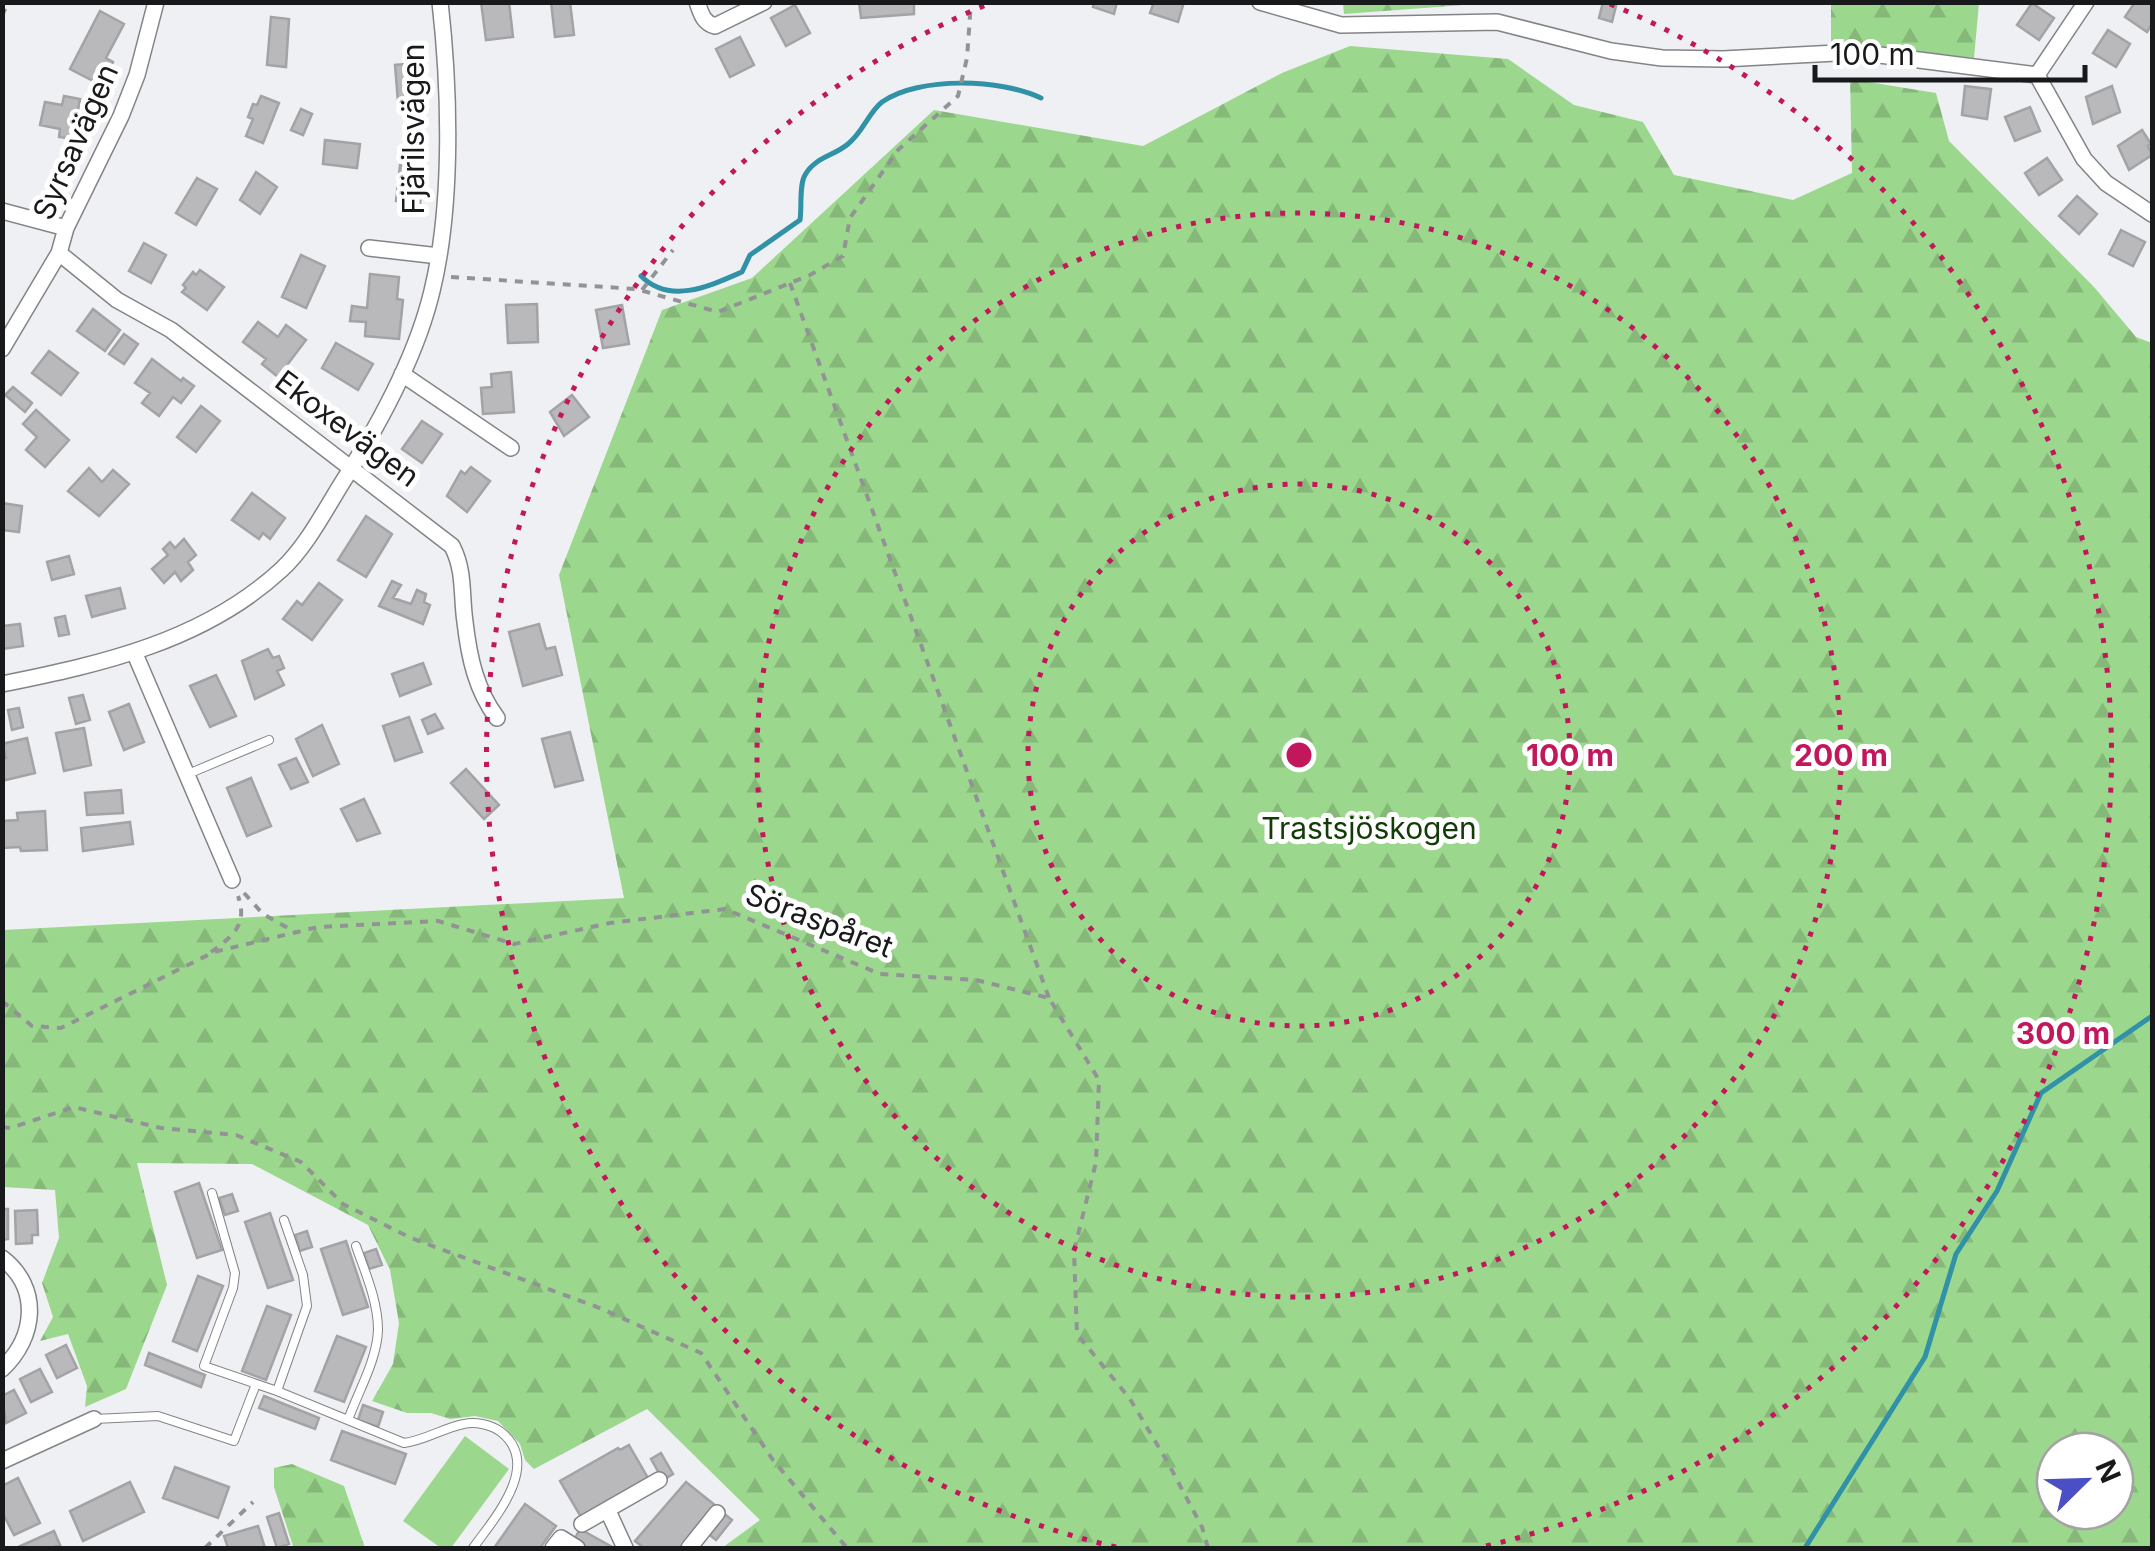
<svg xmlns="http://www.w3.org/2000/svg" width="2155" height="1551" viewBox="0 0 2155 1551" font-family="Inter,sans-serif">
<defs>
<pattern id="forest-firs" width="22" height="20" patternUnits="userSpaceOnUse" patternTransform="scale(2.5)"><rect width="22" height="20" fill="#9cd78e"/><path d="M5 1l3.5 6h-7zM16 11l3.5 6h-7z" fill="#86b87a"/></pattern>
</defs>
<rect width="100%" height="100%" fill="#eff0f3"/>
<path fill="url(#forest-firs)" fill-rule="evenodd" d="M 1343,3 L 1343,2 L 1490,3 L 1344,14 Z
M 1831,3 L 1979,3 L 1974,58 L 1831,42 Z
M 1350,46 L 1508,59 L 1574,105 L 1643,122 L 1674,175 L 1793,200 L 1852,173 L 1850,79 L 1936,93 L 1949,141 L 2094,287 L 2136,337 L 2152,343 L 2152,1548 L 722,1548 L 760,1520 L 647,1409 L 534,1469 L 525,1460 L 520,1444 L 498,1421 L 475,1416 L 450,1419 L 431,1413 L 407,1413 L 372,1401 L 393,1364 L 399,1323 L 390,1270 L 368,1225 L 252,1164 L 137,1163 L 167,1285 L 126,1389 L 85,1407 L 87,1386 L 68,1334 L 40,1341 L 53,1317 L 42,1283 L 59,1238 L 55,1190 L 3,1187 L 3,930 L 624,898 L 559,575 L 662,310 L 752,278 L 934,110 L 1143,146 L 1282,73 ZM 2055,1451 L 2115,1451 L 2115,1511 L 2055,1511 Z
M 292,1464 L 344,1486 L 365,1548 L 289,1548 L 293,1546 L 274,1487 L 274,1468 Z"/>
<path fill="#9cd78e" d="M 465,1436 L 509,1469 L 451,1548 L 441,1548 L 403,1521 Z"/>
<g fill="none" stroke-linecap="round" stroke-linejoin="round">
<path stroke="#3091a7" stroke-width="5" d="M 641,276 C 670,305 710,286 742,272 L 750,255 L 800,220 C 802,208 799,185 805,175 C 815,157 834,156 848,144 C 863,132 869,112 882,102 C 919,76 1002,79 1041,98
M 1805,1548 L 1925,1357 L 1956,1254 L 1997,1191 L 2041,1093 L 2152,1016"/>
</g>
<path fill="#b9b8bb" stroke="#a3a2a5" stroke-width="2.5" d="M 481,2 L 509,2 L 513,37 L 486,40 Z
M 551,2 L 570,2 L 574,35 L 555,37 Z
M 859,2 L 914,2 L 914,14 L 861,18 Z
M 1094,2 L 1117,2 L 1114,14 L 1093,7 Z
M 1154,2 L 1184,2 L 1178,22 L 1150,13 Z
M 1603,2 L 1617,2 L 1612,22 L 1599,18 Z
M 2135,2 L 2152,3 L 2152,24 L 2147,32 L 2125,17 Z
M 2032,3 L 2054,18 L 2039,40 L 2017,25 Z
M 795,5 L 810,33 L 786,46 L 771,18 Z
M 100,11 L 124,24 L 106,58 L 113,62 L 101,85 L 70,69 Z
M 271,17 L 289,19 L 286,67 L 267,65 Z
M 2108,30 L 2130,44 L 2116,67 L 2093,53 Z
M 740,37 L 754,65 L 730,77 L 716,49 Z
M 417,63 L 420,101 L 398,102 L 395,65 Z
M 1965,86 L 1991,89 L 1987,119 L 1962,115 Z
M 2112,86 L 2120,112 L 2093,124 L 2086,97 Z
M 64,96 L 80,99 L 73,139 L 59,137 L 60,129 L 40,125 L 45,102 L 62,105 Z
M 261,96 L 279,103 L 263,143 L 246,136 L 253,119 L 248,117 L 253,104 L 257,105 Z
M 2030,107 L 2040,131 L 2015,141 L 2005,117 Z
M 301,109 L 312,114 L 303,135 L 291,130 Z
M 2142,130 L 2151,144 L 2148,146 L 2152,155 L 2129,170 L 2118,146 Z
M 325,140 L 360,144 L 357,168 L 323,164 Z
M 2047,158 L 2062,180 L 2039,195 L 2025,173 Z
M 400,165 L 424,167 L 420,204 L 396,201 Z
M 256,172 L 277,187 L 260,214 L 240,200 Z
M 197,178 L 217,189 L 196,225 L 176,213 Z
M 2077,196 L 2097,214 L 2079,234 L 2059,216 Z
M 2121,230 L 2145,242 L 2133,266 L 2109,254 Z
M 144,243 L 166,255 L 151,283 L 129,271 Z
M 301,255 L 325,266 L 306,308 L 282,297 Z
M 200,270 L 224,287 L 207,310 L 182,292 L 186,288 L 183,285 L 193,272 L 196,275 Z
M 370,274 L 399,277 L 397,299 L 403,300 L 399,339 L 365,336 L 366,322 L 350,321 L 352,306 L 367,308 Z
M 537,304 L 538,342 L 508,343 L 506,305 Z
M 622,305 L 629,344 L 603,348 L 596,310 Z
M 93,309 L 120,330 L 105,351 L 77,331 Z
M 258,322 L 278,337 L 286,325 L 306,340 L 278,377 L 262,364 L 266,359 L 243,342 Z
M 124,334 L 138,344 L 124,364 L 109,354 Z
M 336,343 L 373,364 L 358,390 L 322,368 Z
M 49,351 L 78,373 L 61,395 L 32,373 Z
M 152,359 L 181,381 L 183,378 L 194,386 L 181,403 L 173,397 L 159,416 L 142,403 L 150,393 L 135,383 Z
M 511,372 L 514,412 L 483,414 L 481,388 L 492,387 L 491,374 Z
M 13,387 L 32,403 L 25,412 L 5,395 Z
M 572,395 L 589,417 L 564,436 L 550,412 Z
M 201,406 L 220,421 L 196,452 L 177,437 Z
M 36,410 L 69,440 L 45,467 L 26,450 L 37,437 L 23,424 Z
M 422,421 L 442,434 L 422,463 L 402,449 Z
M 471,467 L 490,481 L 467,512 L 447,496 L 461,471 L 465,474 Z
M 89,468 L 102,482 L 113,470 L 129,484 L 99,516 L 68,491 Z
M 252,493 L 285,518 L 270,539 L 263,533 L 259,539 L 232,520 Z
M 2,503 L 22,506 L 19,532 L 2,530 Z
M 366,516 L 392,534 L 366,577 L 338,560 Z
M 184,539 L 196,555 L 188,562 L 193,570 L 181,581 L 175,572 L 164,583 L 152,569 L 168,555 L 163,549 L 170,542 L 175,548 Z
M 69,556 L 74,574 L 52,580 L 47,562 Z
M 392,581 L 401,585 L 393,598 L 411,604 L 417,590 L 426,594 L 424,602 L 430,605 L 423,624 L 379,606 Z
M 319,583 L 342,600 L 312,640 L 283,619 L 297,601 L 302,605 Z
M 120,588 L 125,608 L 92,617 L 86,596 Z
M 65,616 L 69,634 L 59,636 L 55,618 Z
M 20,624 L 23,646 L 2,649 L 2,626 Z
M 539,624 L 546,649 L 555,647 L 562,675 L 523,686 L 509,632 Z
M 268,649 L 273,658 L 279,656 L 284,668 L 277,671 L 284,685 L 255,699 L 242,661 Z
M 423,663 L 431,684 L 400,696 L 392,674 Z
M 216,675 L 236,716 L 210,727 L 190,686 Z
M 83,695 L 90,720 L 76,724 L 69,698 Z
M 129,704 L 144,742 L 124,750 L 109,712 Z
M 19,708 L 23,727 L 12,730 L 8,710 Z
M 435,714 L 443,728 L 428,734 L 422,720 Z
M 409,717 L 422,752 L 395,761 L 383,726 Z
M 322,725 L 339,764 L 313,776 L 296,739 Z
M 84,728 L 91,765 L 64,771 L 56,733 Z
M 570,732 L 583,780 L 555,787 L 542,739 Z
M 27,738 L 35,773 L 2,781 L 2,759 L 6,758 L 2,744 Z
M 296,758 L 308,782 L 291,789 L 279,765 Z
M 466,769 L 499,805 L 484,819 L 451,783 Z
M 251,778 L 271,826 L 247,836 L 227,788 Z
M 121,790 L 123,813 L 87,815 L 85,793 Z
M 364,799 L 380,833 L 357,841 L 341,809 Z
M 45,811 L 47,850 L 21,851 L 20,847 L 2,848 L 2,821 L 18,820 L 17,813 Z
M 130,822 L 133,844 L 83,851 L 81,828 Z
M 199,1183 L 222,1250 L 197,1258 L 175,1192 Z
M 232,1194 L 238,1211 L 225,1215 L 219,1198 Z
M 2,1209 L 8,1209 L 8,1239 L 2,1240 Z
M 37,1210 L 38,1235 L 32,1235 L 32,1243 L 16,1244 L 15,1211 Z
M 270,1213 L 293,1280 L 268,1288 L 245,1222 Z
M 307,1231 L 312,1247 L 300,1251 L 295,1235 Z
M 346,1241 L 368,1307 L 343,1315 L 321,1249 Z
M 376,1249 L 382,1265 L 369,1269 L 364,1253 Z
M 198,1276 L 223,1286 L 197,1351 L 173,1341 Z
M 267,1306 L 291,1315 L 266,1380 L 242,1371 Z
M 337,1336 L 366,1347 L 344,1402 L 315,1391 Z
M 66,1345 L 77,1368 L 57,1378 L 46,1355 Z
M 149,1353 L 205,1375 L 201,1387 L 145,1365 Z
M 40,1369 L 52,1392 L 31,1402 L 20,1379 Z
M 14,1390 L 26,1413 L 6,1423 L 2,1396 Z
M 264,1396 L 319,1418 L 315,1429 L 259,1408 Z
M 363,1405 L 383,1412 L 378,1427 L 358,1420 Z
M 342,1431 L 406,1454 L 395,1484 L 331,1460 Z
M 629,1445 L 648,1478 L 581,1517 L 560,1481 L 618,1448 L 620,1450 Z
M 661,1453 L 673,1474 L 663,1480 L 651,1459 Z
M 175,1467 L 229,1487 L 218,1518 L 163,1498 Z
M 18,1478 L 40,1523 L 14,1535 L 2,1512 L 2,1486 Z
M 130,1482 L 144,1512 L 83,1541 L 70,1511 Z
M 686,1482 L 716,1506 L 681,1548 L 644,1548 L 635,1541 Z
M 525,1504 L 556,1526 L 540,1548 L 494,1548 Z
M 722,1512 L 732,1520 L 716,1540 L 706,1532 Z
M 279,1513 L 289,1544 L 277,1548 L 267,1517 Z
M 258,1526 L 265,1548 L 228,1548 L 224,1536 Z
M 580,1529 L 614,1548 L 588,1548 L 574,1540 Z
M 54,1531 L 60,1545 L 51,1548 L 16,1548 Z"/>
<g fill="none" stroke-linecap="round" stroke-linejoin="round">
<defs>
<path id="lane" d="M 188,774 L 269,740
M 212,1193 L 235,1273 L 233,1288 L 204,1366 L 277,1391 L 404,1443 C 426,1440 443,1428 464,1424 C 475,1421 492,1425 501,1432 C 543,1465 493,1520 473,1548
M 277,1391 L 307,1306 L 303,1275 L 284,1220
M 94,1419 L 158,1416 L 234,1441 L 256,1384
M 348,1420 C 358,1392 377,1360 378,1330 C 378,1301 365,1272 356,1246"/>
<path id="street" d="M 697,2 C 701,13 703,23 715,26 L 764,2
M 1260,2 L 1341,25 L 1497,22 L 1611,51 L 1662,58 L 1723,59 L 1856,52 L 2037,75 L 2086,2
M 2037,75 L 2084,159 L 2106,183 L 2152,214
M 2,211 L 66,228
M 369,248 L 439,256
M 59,253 L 117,300 L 171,330 L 452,546 C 465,571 461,595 465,622 C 469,657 476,690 497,718
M 2,349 L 59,253 L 66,228 L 121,116 L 137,75 L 156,2
M 402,374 L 511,448
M 135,654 L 232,880
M 2,684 C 102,664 204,641 281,570 C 306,547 324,512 342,483 C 379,425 416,358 432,291 C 453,205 450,90 440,2
M 2,1258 C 41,1288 36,1337 2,1369
M 2,1461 L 94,1419
M 608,1511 L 625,1548
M 582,1524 L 659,1480
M 553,1548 L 561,1538 L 577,1548
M 689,1548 L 717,1513"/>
</defs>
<use href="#lane" stroke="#838487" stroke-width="10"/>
<use href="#street" stroke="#838487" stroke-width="18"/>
<path stroke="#929395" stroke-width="4" stroke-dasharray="8 8" stroke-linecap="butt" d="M 2,16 L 8,2
M 451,277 L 636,289 L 718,312 L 810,275 L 843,256 L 850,218 L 898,150 L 958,96 L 967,58 L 971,2
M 790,283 L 1049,998
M 642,290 L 673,250
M 244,893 L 263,914 L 295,932
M 211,952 C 233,936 248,925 238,896
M 2,1001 L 32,1026 L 61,1028 L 214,952 L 318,927 L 438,921 L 514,944 L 610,923 L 725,909 L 880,974 L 976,980 L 1049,998 L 1099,1080 L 1096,1162 L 1074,1251 L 1077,1334 L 1130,1399 L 1167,1461 L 1202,1527 L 1208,1548
M 2,1127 L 10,1128 L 74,1107 L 161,1128 L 236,1135 L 301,1162 L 343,1204 L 411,1238 L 597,1307 L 701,1353 L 773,1460 L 847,1548
M 205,1548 L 253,1502"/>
<use href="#lane" stroke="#fff" stroke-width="8"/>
<use href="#street" stroke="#fff" stroke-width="15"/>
</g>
<g fill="none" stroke="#c2185b" stroke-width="5" stroke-dasharray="5 10">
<circle cx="1299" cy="755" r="271"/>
<circle cx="1299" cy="755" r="542"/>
<path d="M1116 1547A813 813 0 0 1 988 4M1610 4A813 813 0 0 1 1482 1547"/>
</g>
<g text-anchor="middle" stroke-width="10" stroke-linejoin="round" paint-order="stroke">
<g font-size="30" fill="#18191a" stroke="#fff">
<text transform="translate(414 129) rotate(-90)" y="10">Fjärilsvägen</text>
<text transform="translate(76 142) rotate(-66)" y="10">Syrsavägen</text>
<text transform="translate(347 429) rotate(37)" y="10">Ekoxevägen</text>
<text transform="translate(819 921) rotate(21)" y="10">Söraspåret</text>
</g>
<g font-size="30" fill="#133b07" stroke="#fff">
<text x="1369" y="839">Trastsjöskogen</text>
</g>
</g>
<circle cx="1299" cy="755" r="15" fill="#c2185b" stroke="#fff" stroke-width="5"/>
<g font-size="30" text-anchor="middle" font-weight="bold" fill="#c2185b" stroke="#fff" stroke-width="10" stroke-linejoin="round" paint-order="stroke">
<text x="1570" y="766">100 m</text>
<text x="1841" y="766">200 m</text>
<text x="2063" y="1044">300 m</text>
</g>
<rect width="2155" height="1551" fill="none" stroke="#18191a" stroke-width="10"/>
<g transform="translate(2085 1481) rotate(67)"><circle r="48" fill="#ffffff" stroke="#a3a3a3" stroke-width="2.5"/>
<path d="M0-8L18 38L0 25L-18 38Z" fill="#4a4fc5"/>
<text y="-15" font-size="28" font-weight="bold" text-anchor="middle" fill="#18191a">N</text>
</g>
<path d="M1815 65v15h270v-15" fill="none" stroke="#18191a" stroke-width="5"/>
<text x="1830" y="65" font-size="30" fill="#18191a" stroke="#ffffff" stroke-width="8" paint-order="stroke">100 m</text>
</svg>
